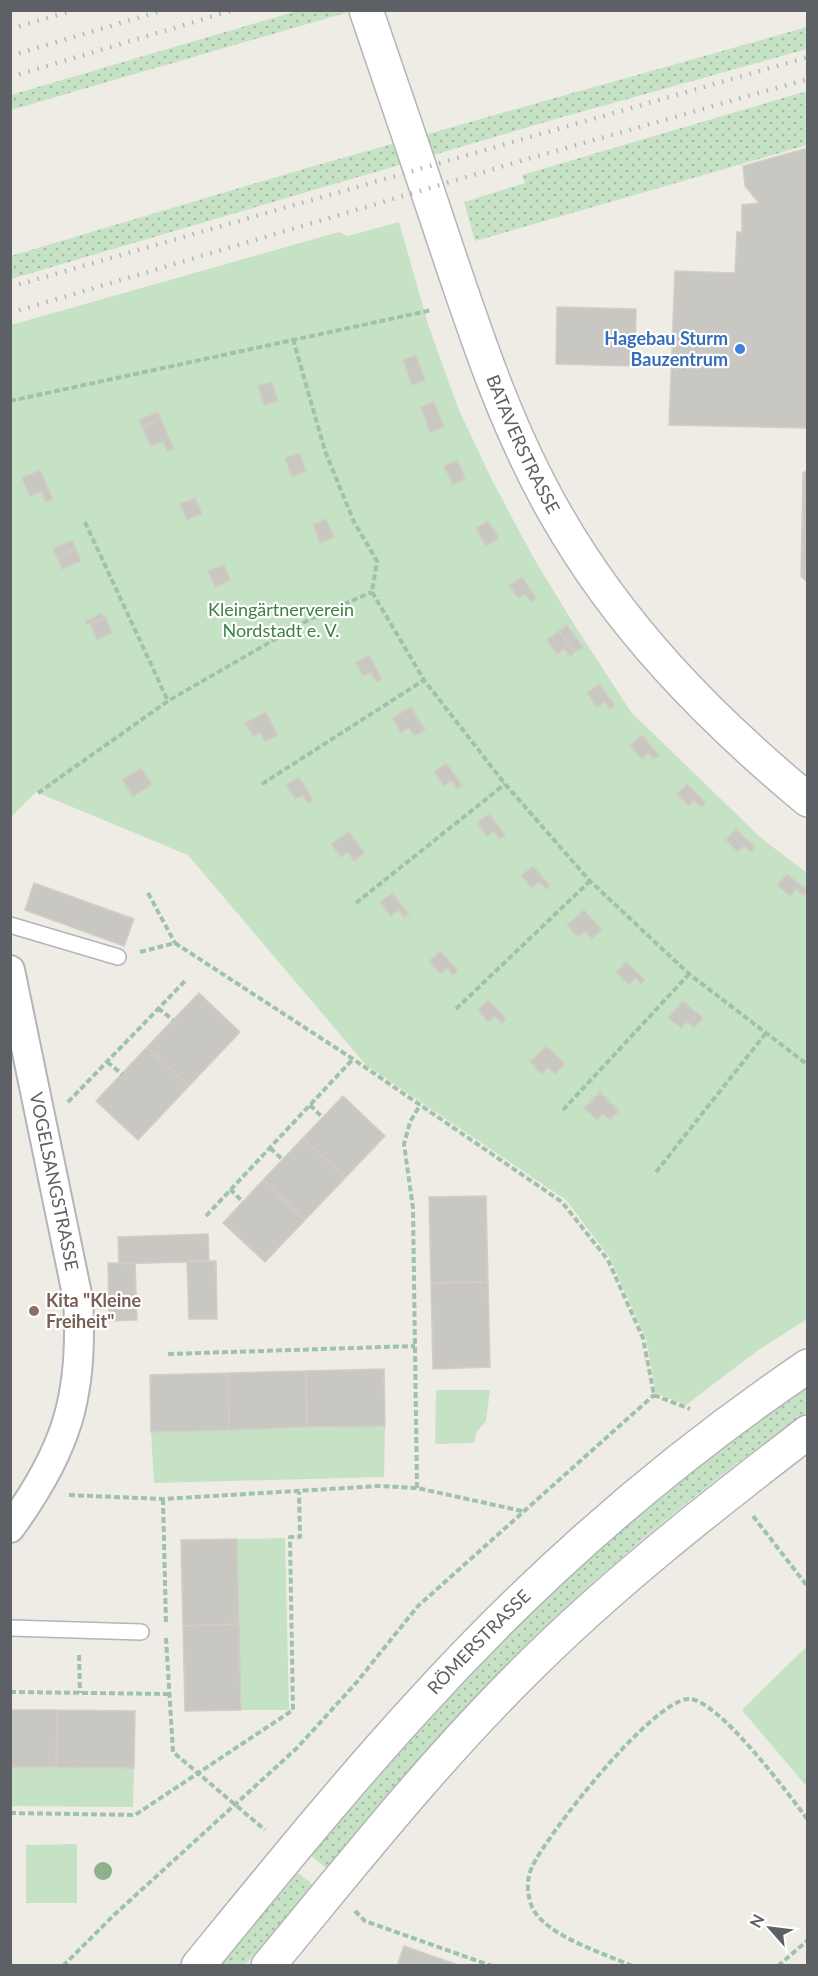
<svg xmlns="http://www.w3.org/2000/svg" width="818" height="1976" viewBox="0 0 818 1976" font-family="Lato,sans-serif">
<defs>
<pattern id="grass-dots" width="8" height="8" patternUnits="userSpaceOnUse" patternTransform="scale(1.5)"><rect width="8" height="8" fill="#c5e2c5"/><path d="M2 2h.1M6 6h.1" fill="none" stroke="#a3bba4" stroke-width="1.8" stroke-linecap="round"/></pattern>
</defs>
<rect width="100%" height="100%" fill="#eeece5"/>
<path fill="url(#grass-dots)" d="M 297,11 L 352,11 L 11,110 L 11,95 Z
M 807,27 L 807,49 L 559,118 L 11,279 L 11,256 L 300,170 Z
M 807,91 L 807,145 L 475,241 L 464,202 L 525,183 L 522,175 Z
M 807,1388 L 807,1412 C 708,1482 607,1565 520,1651 C 451,1719 389,1794 326,1868 L 311,1856 C 381,1774 451,1693 527,1617 C 612,1533 709,1456 807,1388 Z
M 298,1873 L 313,1885 L 245,1965 L 220,1965 Z"/>
<path fill="#c5e2c5" d="M 399,222 L 428,324 L 458,408 L 491,478 L 533,557 L 572,621 L 631,712 L 761,838 L 807,873 L 807,1319 L 757,1351 L 686,1405 L 656,1393 L 646,1339 L 610,1258 L 566,1200 L 366,1065 L 188,855 L 36,792 L 11,817 L 11,325 L 339,232 L 348,236 Z
M 436,1390 L 490,1390 L 486,1421 L 476,1433 L 474,1443 L 435,1444 Z
M 385,1426 L 384,1477 L 154,1483 L 151,1432 Z
M 285,1538 L 289,1710 L 241,1710 L 237,1539 Z
M 807,1646 L 807,1787 L 742,1710 Z
M 11,1767 L 134,1768 L 133,1807 L 11,1806 Z
M 77,1844 L 77,1903 L 26,1903 L 26,1845 Z"/>
<path fill="#c9c7c2" stroke="#d2cec4" stroke-width="1.5" d="M 808,148 L 808,428 L 669,425 L 675,271 L 735,273 L 737,232 L 742,232 L 742,205 L 759,203 L 745,186 L 743,166 Z
M 557,307 L 636,309 L 635,366 L 556,364 Z
M 416,355 L 425,380 L 412,385 L 403,360 Z
M 272,382 L 278,401 L 264,405 L 258,386 Z
M 434,402 L 444,427 L 430,432 L 421,407 Z
M 158,412 L 161,419 L 142,427 L 139,420 Z
M 161,419 L 174,449 L 167,451 L 163,441 L 151,446 L 142,427 Z
M 299,453 L 306,471 L 292,477 L 285,458 Z
M 457,460 L 466,478 L 453,485 L 444,466 Z
M 808,469 L 808,583 L 801,576 L 803,473 Z
M 40,470 L 53,499 L 46,502 L 41,491 L 30,496 L 22,478 Z
M 195,498 L 202,514 L 187,520 L 180,504 Z
M 326,519 L 334,537 L 320,543 L 313,525 Z
M 488,521 L 499,538 L 486,546 L 476,528 Z
M 72,540 L 76,549 L 57,557 L 53,549 Z
M 76,549 L 81,561 L 62,569 L 57,557 Z
M 224,565 L 230,580 L 215,587 L 208,571 Z
M 522,577 L 536,598 L 531,602 L 525,594 L 518,598 L 509,585 Z
M 102,613 L 104,618 L 87,625 L 85,621 Z
M 106,617 L 112,633 L 97,640 L 90,624 Z
M 567,625 L 583,647 L 575,652 L 559,631 Z
M 559,631 L 575,652 L 570,656 L 564,649 L 557,654 L 547,640 Z
M 369,655 L 382,679 L 376,682 L 371,672 L 363,676 L 356,663 Z
M 599,684 L 615,705 L 610,709 L 605,702 L 597,707 L 587,693 Z
M 411,707 L 425,730 L 414,736 L 409,728 L 401,733 L 392,718 Z
M 266,712 L 278,735 L 265,742 L 260,732 L 253,736 L 245,723 Z
M 642,735 L 659,755 L 654,759 L 648,753 L 642,759 L 630,745 Z
M 446,763 L 462,785 L 457,789 L 451,781 L 444,786 L 434,772 Z
M 141,768 L 152,784 L 133,797 L 122,780 Z
M 299,777 L 313,800 L 308,803 L 303,795 L 295,799 L 286,785 Z
M 687,784 L 706,803 L 701,807 L 694,800 L 689,806 L 677,794 Z
M 489,814 L 505,835 L 500,839 L 494,831 L 487,836 L 477,823 Z
M 736,829 L 755,847 L 751,852 L 744,846 L 738,852 L 726,840 Z
M 349,832 L 365,853 L 354,861 L 348,852 L 341,857 L 331,844 Z
M 533,866 L 550,886 L 546,889 L 539,882 L 532,888 L 521,876 Z
M 787,874 L 807,890 L 803,895 L 796,889 L 790,896 L 777,885 Z
M 34,883 L 134,919 L 124,946 L 25,910 Z
M 392,893 L 409,914 L 404,917 L 398,910 L 391,916 L 380,903 Z
M 584,910 L 602,930 L 592,939 L 585,931 L 578,937 L 567,925 Z
M 440,951 L 458,971 L 453,975 L 447,968 L 441,974 L 429,961 Z
M 626,962 L 645,980 L 641,984 L 635,978 L 629,985 L 616,972 Z
M 199,993 L 240,1032 L 189,1086 L 147,1047 Z
M 489,1000 L 506,1019 L 502,1024 L 495,1016 L 488,1022 L 478,1010 Z
M 683,1001 L 703,1018 L 694,1028 L 687,1021 L 681,1028 L 668,1017 Z
M 546,1046 L 565,1064 L 555,1074 L 548,1067 L 542,1074 L 530,1062 Z
M 147,1047 L 189,1086 L 138,1140 L 96,1101 Z
M 600,1092 L 619,1111 L 610,1120 L 603,1114 L 597,1120 L 584,1108 Z
M 343,1096 L 385,1136 L 345,1178 L 303,1138 Z
M 303,1138 L 345,1178 L 305,1220 L 263,1180 Z
M 263,1180 L 305,1220 L 265,1262 L 223,1223 Z
M 486,1196 L 488,1282 L 431,1283 L 429,1197 Z
M 208,1234 L 209,1261 L 119,1264 L 118,1237 Z
M 187,1261 L 216,1261 L 217,1319 L 189,1319 Z
M 108,1263 L 135,1263 L 137,1320 L 109,1321 Z
M 488,1282 L 490,1367 L 433,1369 L 431,1283 Z
M 384,1369 L 385,1426 L 307,1427 L 306,1371 Z
M 306,1371 L 307,1427 L 229,1430 L 228,1373 Z
M 228,1373 L 229,1430 L 151,1432 L 150,1375 Z
M 237,1539 L 239,1624 L 183,1626 L 181,1540 Z
M 239,1624 L 241,1710 L 185,1711 L 183,1626 Z
M 10,1710 L 57,1710 L 56,1767 L 10,1767 Z
M 57,1710 L 135,1711 L 134,1768 L 56,1767 Z
M 404,1946 L 461,1966 L 397,1966 Z"/>
<g fill="none" stroke-linecap="round" stroke-linejoin="round">
<defs>
<path id="service" d="M 10,925 L 118,957
M 10,1628 L 141,1632"/>
<g id="minor">
<path id="s1" d="M 10,970 L 78,1299 C 84,1395 67,1450 10,1528"/>
</g>
<g id="tertiary">
<path id="s2" d="M 366,10 C 394,91 421,171 448,252 C 478,341 508,431 555,513 C 619,626 708,717 808,800"/>
</g>
<g id="secondary">
<path id="s3" d="M 198,1966 C 270,1878 342,1789 418,1706 C 533,1579 666,1462 808,1366"/>
<path d="M 268,1966 C 351,1866 432,1763 524,1672 C 612,1584 709,1508 808,1432"/>
</g>
</defs>
<use href="#service" stroke="#b2b5b9" stroke-width="18"/>
<use href="#minor" stroke="#b2b5b9" stroke-width="32"/>
<use href="#tertiary" stroke="#b2b5b9" stroke-width="36"/>
<use href="#secondary" stroke="#b2b4b8" stroke-width="36"/>
<path stroke="#9ec3aa" stroke-width="4" stroke-dasharray="6 3" stroke-linecap="butt" d="M 293,339 L 325,451 L 354,522 L 377,561 L 372,592 L 424,680 L 505,784 L 590,881 L 689,974 L 808,1065
M 10,401 L 432,310
M 85,522 L 168,701
M 262,784 L 424,680
M 38,793 L 168,701 L 310,619 L 372,592
M 148,893 L 175,943
M 356,903 L 505,784
M 140,952 L 175,943 L 353,1059 L 562,1202 L 608,1260 L 643,1338 L 654,1395
M 158,1008 L 173,1020
M 456,1009 L 590,881
M 107,1062 L 122,1074
M 68,1102 L 186,980
M 310,1105 L 323,1118
M 563,1110 L 689,974
M 270,1148 L 283,1160
M 656,1172 L 766,1033
M 230,1189 L 243,1202
M 206,1216 L 353,1059
M 168,1354 L 415,1346
M 654,1395 L 690,1409
M 417,1488 L 413,1208 L 404,1144 L 410,1122 L 420,1105
M 69,1495 L 163,1499 L 379,1486 L 417,1488 L 522,1511
M 163,1499 L 166,1625
M 753,1516 L 808,1587
M 166,1638 L 173,1752 L 265,1830
M 79,1655 L 80,1693
M 10,1692 L 170,1694
M 10,1813 L 135,1815 L 293,1710 L 290,1537 L 300,1537 L 299,1492
M 355,1911 L 365,1921 L 492,1966
M 63,1966 L 114,1915 L 297,1748 L 356,1683 L 418,1606 L 654,1395
M 632,1966 C 604,1953 545,1936 532,1907 C 527,1894 526,1880 532,1867 C 548,1833 651,1702 688,1699 C 717,1697 790,1796 808,1820
M 778,1966 L 808,1940"/>
<use href="#service" stroke="#fff" stroke-width="15"/>
<use href="#minor" stroke="#fff" stroke-width="28"/>
<use href="#tertiary" stroke="#fff" stroke-width="33"/>
<use href="#secondary" stroke="#fff" stroke-width="33"/>
<path stroke="#b3b4b4" stroke-width="4.5" stroke-dasharray="1.5 8" stroke-linecap="butt" d="M 10,29 L 74,10
M 10,56 L 164,10
M 10,77 L 234,10
M 10,287 L 808,57
M 10,313 L 517,162 L 808,79"/>
</g>
<circle fill="#8eb18c" cx="103" cy="1871" r="9"/>
<circle fill="#3f7fe0" stroke="#fff" stroke-width="2" cx="740" cy="349" r="6"/>
<circle fill="#8d6e63" stroke="#fff" stroke-width="2" cx="34" cy="1311" r="6"/>
<g text-anchor="middle" stroke-width="4.5" stroke-linejoin="round" paint-order="stroke">
<g font-size="18" font-weight="bold" fill="#366cbe" stroke="#fff" text-anchor="end">
<text x="728" y="345">Hagebau Sturm<tspan x="728" dy="21">Bauzentrum</tspan></text>
</g>
<g font-size="18" fill="#5d6064" stroke="#fff">
<text dy="6" stroke="none"><textPath href="#s2" startOffset="462">BATAVERSTRASSE</textPath></text>
<text dy="6" stroke="none"><textPath href="#s1" startOffset="216">VOGELSANGSTRASSE</textPath></text>
<text dy="6" stroke="none"><textPath href="#s3" startOffset="429">RÖMERSTRASSE</textPath></text>
</g>
<g font-size="18" fill="#3f8143" stroke="#fff">
<text x="281" y="616">Kleingärtnerverein<tspan x="281" dy="21">Nordstadt e. V.</tspan></text>
</g>
<g font-size="18" font-weight="bold" fill="#785e54" stroke="#fff" text-anchor="start">
<text x="46" y="1307">Kita "Kleine<tspan x="46" dy="21">Freiheit"</tspan></text>
</g>
</g>
<rect width="818" height="1976" fill="none" stroke="#5d6064" stroke-width="24"/>
<g transform="translate(770 1928) rotate(298)" stroke="#ffffff" stroke-width="4.5" paint-order="stroke">
<path d="M0-4.5L10 22L0 15L-10 22Z" fill="#5d6064"/>
<text y="-9" font-size="16" font-weight="bold" text-anchor="middle" fill="#5d6064">N</text>
</g>
</svg>
